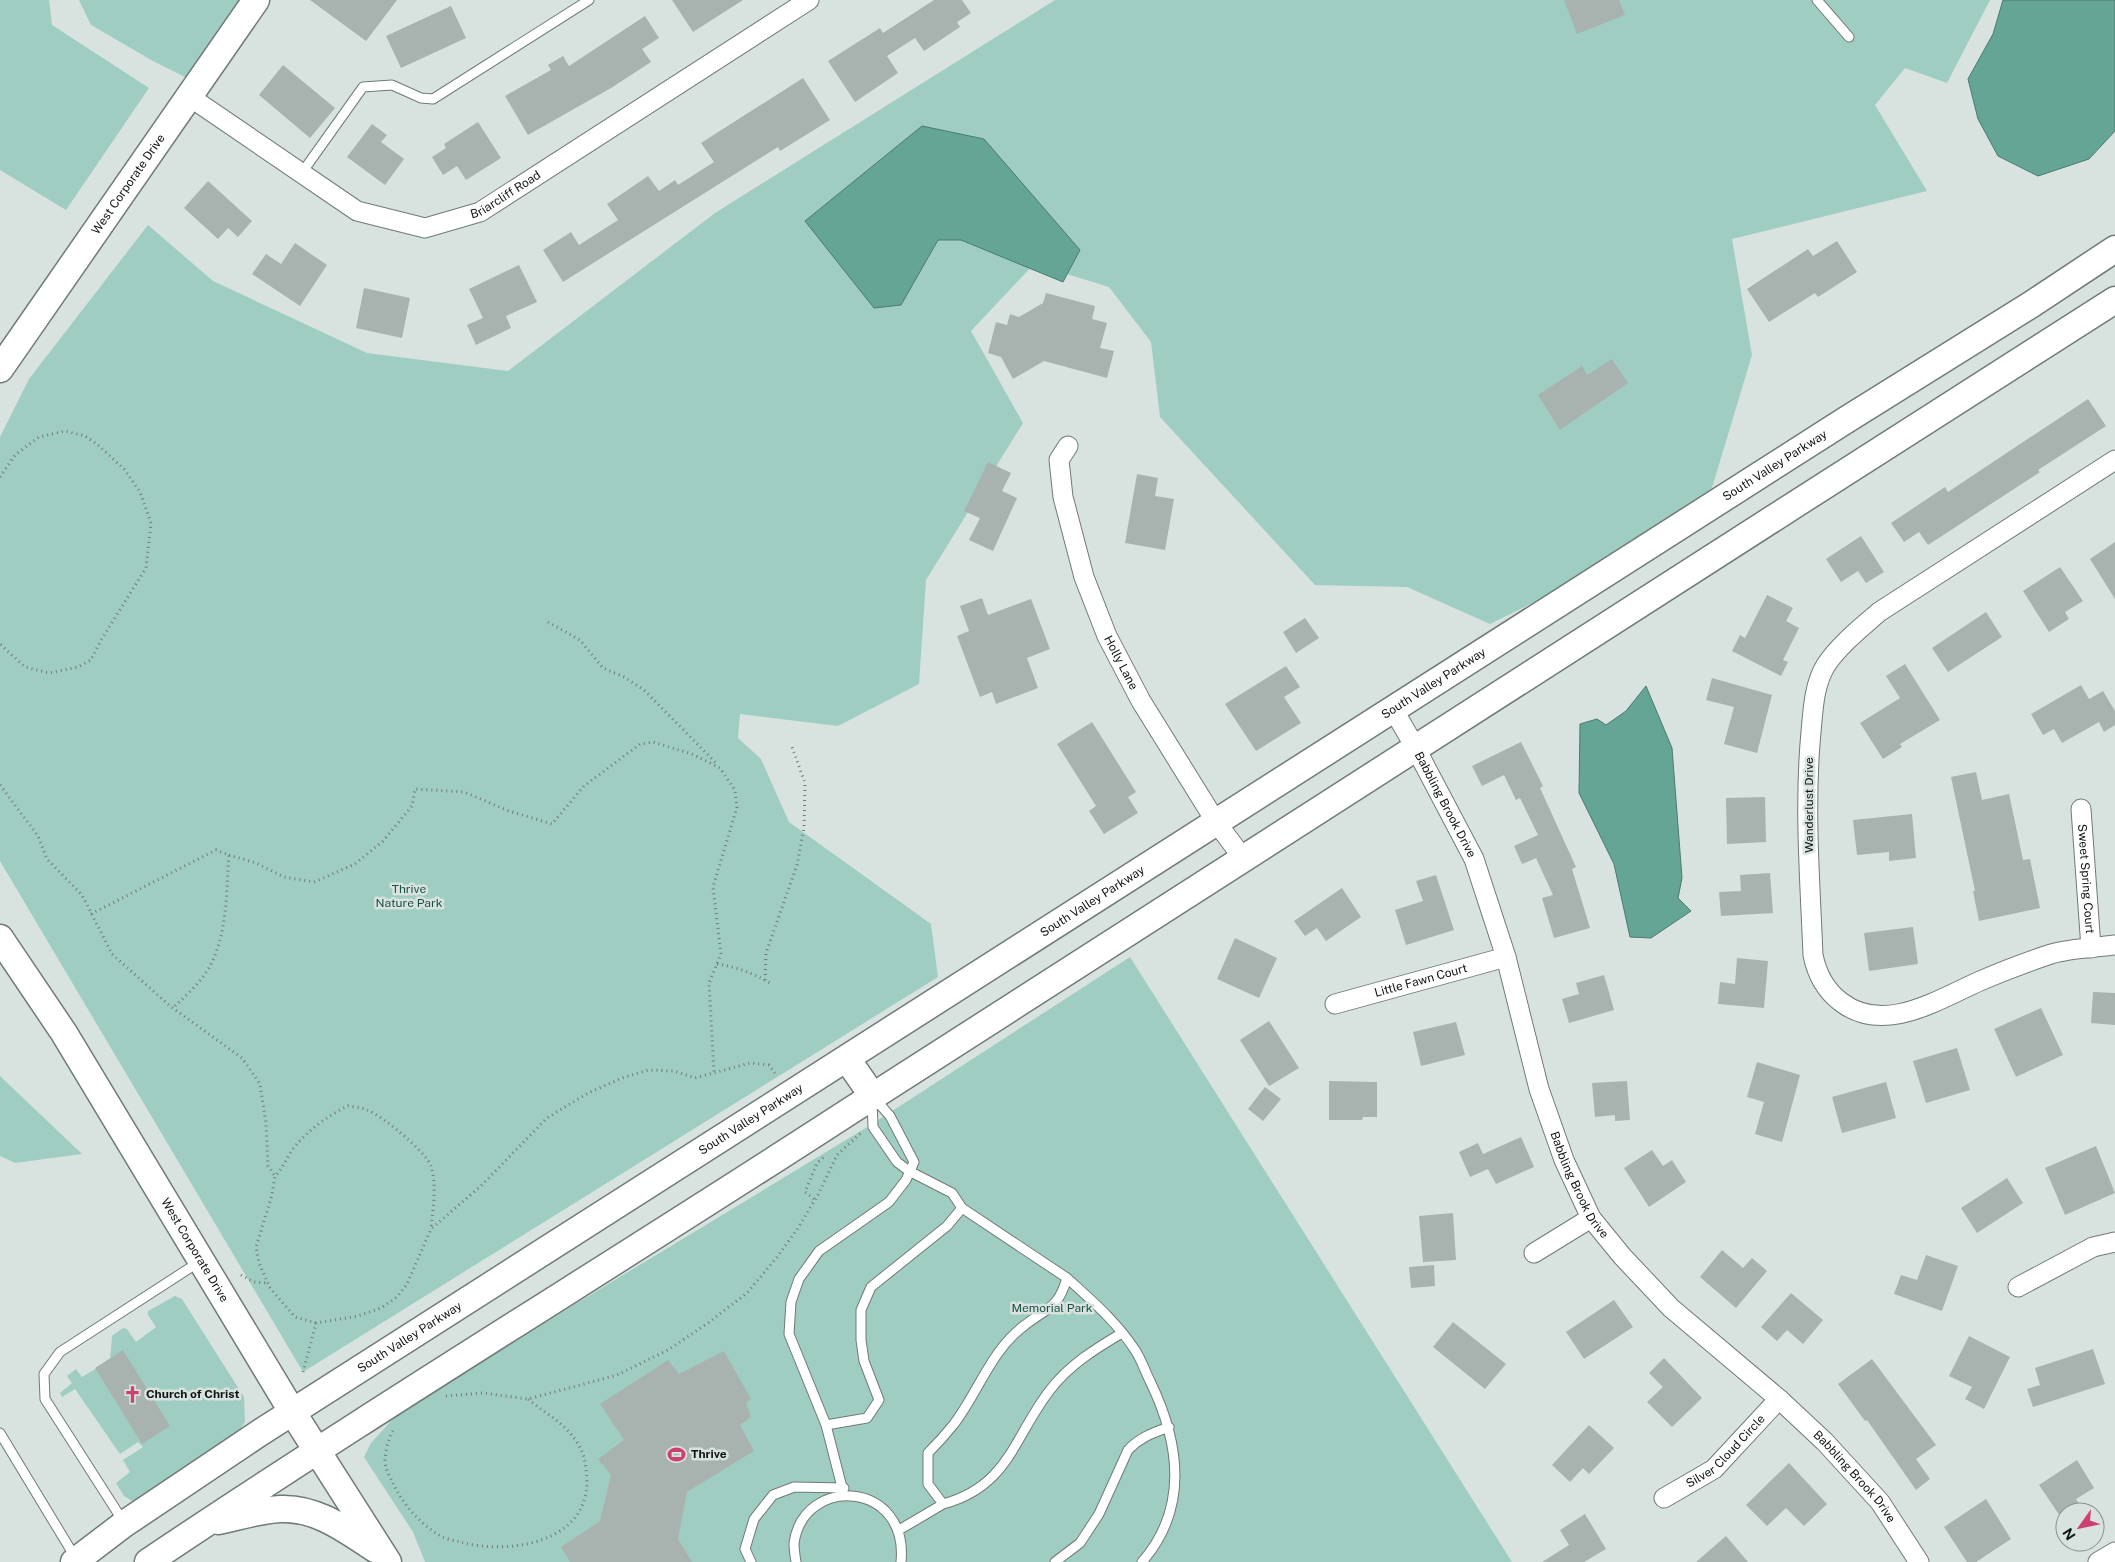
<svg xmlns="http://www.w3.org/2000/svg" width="2115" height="1562" viewBox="0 0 2115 1562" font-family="'Public Sans',sans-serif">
<rect width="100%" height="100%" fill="#d8e3e0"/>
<path fill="#9fcdc1" d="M 0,0 L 49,0 L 52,25 L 149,88 L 66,210 L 0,170 Z
M 79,0 L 242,0 L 189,79 L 153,61 L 91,25 Z
M 1055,0 L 1990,0 L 1947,83 L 1905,68 L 1875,105 L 1927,191 L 1732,239 L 1752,355 L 1711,491 L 1553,593 L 1490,624 L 1407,587 L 1315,585 L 1160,417 L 1151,342 L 1109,287 L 1034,264 L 971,331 L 1023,423 L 926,580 L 919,684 L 838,726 L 740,714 L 738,738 L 761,759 L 789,822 L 931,924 L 938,977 L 303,1372 L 0,861 L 0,437 L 29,379 L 148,225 L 213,281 L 367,353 L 508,371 L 715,213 Z
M 1130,957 L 1512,1562 L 425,1562 L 413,1532 L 364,1457 L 371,1443 L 402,1409 L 869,1126 Z
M 0,1076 L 82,1154 L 15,1163 L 0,1156 Z
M 175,1296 L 182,1299 L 244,1397 L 245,1422 L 239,1431 L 139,1499 L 132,1501 L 124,1496 L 116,1483 L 130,1472 L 123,1460 L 143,1447 L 138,1442 L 120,1454 L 75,1389 L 62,1397 L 60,1393 L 72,1383 L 67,1376 L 76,1369 L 82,1377 L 110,1360 L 112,1336 L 123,1328 L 127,1329 L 136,1342 L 156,1327 L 148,1315 L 148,1311 Z"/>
<path fill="#64a596" stroke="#4b7a6f" d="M 2003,0 L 2115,0 L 2115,131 L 2089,159 L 2038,176 L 1998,156 L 1978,119 L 1968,79 L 1993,34 Z
M 922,126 L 984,139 L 1080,250 L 1063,282 L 961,240 L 938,240 L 901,305 L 874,308 L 805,221 Z
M 1646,686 L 1672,748 L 1682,878 L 1678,898 L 1691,911 L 1651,938 L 1630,937 L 1614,864 L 1579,793 L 1580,724 L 1597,719 L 1606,725 L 1626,711 Z"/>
<path fill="#a8b3b0" d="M 310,0 L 397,0 L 366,41 Z
M 672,0 L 743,0 L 693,32 Z
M 934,0 L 962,0 L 971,13 L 957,22 L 960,27 L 924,51 L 915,38 L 887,56 L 898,73 L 855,102 L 828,61 L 880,28 L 883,33 Z
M 1564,0 L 1619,0 L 1625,15 L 1577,34 Z
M 451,6 L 466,38 L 401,68 L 386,36 Z
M 645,16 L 659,38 L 642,49 L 651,62 L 611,88 L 528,135 L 505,96 L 551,70 L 548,65 L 563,56 L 569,66 Z
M 283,65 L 335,108 L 310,138 L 259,95 Z
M 803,78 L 830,120 L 780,151 L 778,147 L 563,282 L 543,250 L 571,232 L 579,245 L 618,220 L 607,204 L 648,176 L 659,191 L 675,180 L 678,185 L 714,162 L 701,143 Z
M 478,122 L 501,158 L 466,180 L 457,166 L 443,175 L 432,157 L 446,148 L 444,144 Z
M 372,124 L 387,135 L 381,142 L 404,159 L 385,185 L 347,157 Z
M 208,181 L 252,221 L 238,237 L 228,228 L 218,239 L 184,208 Z
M 1837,241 L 1857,272 L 1818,297 L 1815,293 L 1769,322 L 1747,289 L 1808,249 L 1813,256 Z
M 295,243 L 327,265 L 300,306 L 252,274 L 266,254 L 281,264 Z
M 519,265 L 537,302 L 506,316 L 511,328 L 476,345 L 467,325 L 483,318 L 469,289 Z
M 364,288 L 410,298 L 402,338 L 356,328 Z
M 1046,293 L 1095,306 L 1092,319 L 1107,323 L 1100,348 L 1114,351 L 1107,378 L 1044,361 L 1013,379 L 1001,357 L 988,353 L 996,322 L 1007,325 L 1010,314 L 1019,317 L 1043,303 Z
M 1612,359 L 1628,383 L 1560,430 L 1538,395 L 1582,366 L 1587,375 Z
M 2088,399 L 2106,426 L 2038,470 L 2040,472 L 1928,545 L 1919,532 L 1904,542 L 1891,523 L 1945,487 L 1948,492 Z
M 988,462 L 1011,473 L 1002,491 L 1017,498 L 993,551 L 969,540 L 980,518 L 964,511 Z
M 1137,474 L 1158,478 L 1155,496 L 1174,499 L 1165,550 L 1125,543 Z
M 1861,536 L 1884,572 L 1866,583 L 1858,571 L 1841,582 L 1826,559 Z
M 2115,542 L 2115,599 L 2090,559 Z
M 2060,567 L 2083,601 L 2065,612 L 2069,619 L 2049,632 L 2023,591 Z
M 1767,595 L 1793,608 L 1786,621 L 1799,628 L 1783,660 L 1788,662 L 1781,676 L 1732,651 L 1740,635 L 1745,638 Z
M 982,598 L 988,615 L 1031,599 L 1050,649 L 1027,658 L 1038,688 L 996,704 L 992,692 L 980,697 L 957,636 L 969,631 L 960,606 Z
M 1986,612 L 2002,637 L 1948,672 L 1932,648 Z
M 1305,618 L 1319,638 L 1296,653 L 1283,632 Z
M 1905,664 L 1940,720 L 1900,744 L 1902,747 L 1883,759 L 1860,723 L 1900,698 L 1886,676 Z
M 1286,666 L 1300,687 L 1284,697 L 1301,723 L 1256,751 L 1225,704 Z
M 1712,678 L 1772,695 L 1757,753 L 1724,744 L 1734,707 L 1706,700 Z
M 2081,685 L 2089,699 L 2103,691 L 2115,711 L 2115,725 L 2104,732 L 2099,722 L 2062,743 L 2054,729 L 2043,735 L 2031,714 Z
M 1092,722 L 1136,792 L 1128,797 L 1138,813 L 1104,834 L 1089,811 L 1096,806 L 1057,744 Z
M 1521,742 L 1543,786 L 1540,788 L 1576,867 L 1572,869 L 1590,928 L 1554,938 L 1542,898 L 1553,895 L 1536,858 L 1522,864 L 1514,846 L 1538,835 L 1520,798 L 1516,800 L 1504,775 L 1482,786 L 1472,766 Z
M 1976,772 L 1982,800 L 2009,794 L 2023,860 L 2030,859 L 2040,908 L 1979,921 L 1973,891 L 1975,891 L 1951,777 Z
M 1765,797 L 1766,842 L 1727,844 L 1726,798 Z
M 1912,814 L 1916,858 L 1889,861 L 1889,852 L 1857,855 L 1853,820 Z
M 1770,873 L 1773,913 L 1721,916 L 1719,892 L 1741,891 L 1740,875 Z
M 1436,875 L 1454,930 L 1406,945 L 1395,910 L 1423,901 L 1416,881 Z
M 1342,888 L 1361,917 L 1326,941 L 1317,928 L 1305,936 L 1294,921 Z
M 1913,927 L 1918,964 L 1869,971 L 1864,933 Z
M 1235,938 L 1277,958 L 1259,998 L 1217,979 Z
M 1737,958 L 1768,961 L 1764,1008 L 1718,1004 L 1720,982 L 1735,984 Z
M 1604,975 L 1614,1010 L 1569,1023 L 1562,999 L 1579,994 L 1576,983 Z
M 2093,992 L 2115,993 L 2115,1025 L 2091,1023 Z
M 2041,1008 L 2063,1055 L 2016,1077 L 1994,1029 Z
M 1269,1021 L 1299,1068 L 1269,1086 L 1240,1040 Z
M 1456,1022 L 1465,1055 L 1421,1066 L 1413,1032 Z
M 1957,1048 L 1970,1090 L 1926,1103 L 1913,1061 Z
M 1757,1062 L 1800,1075 L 1782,1142 L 1755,1134 L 1764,1102 L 1747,1097 Z
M 1329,1081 L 1377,1082 L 1377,1117 L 1363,1117 L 1362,1120 L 1329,1120 Z
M 1627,1081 L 1630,1120 L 1615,1121 L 1615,1115 L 1595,1117 L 1592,1083 Z
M 1886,1082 L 1896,1118 L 1842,1133 L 1832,1097 Z
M 1265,1087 L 1281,1099 L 1263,1121 L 1248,1109 Z
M 1521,1137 L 1534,1167 L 1496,1184 L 1488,1169 L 1470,1177 L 1459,1152 L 1478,1143 L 1483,1154 Z
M 2096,1146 L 2115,1193 L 2065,1215 L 2045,1168 Z
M 1652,1150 L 1663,1166 L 1672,1160 L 1686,1182 L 1649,1207 L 1624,1168 Z
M 2007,1178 L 2023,1203 L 1977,1233 L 1961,1208 Z
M 1453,1213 L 1456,1260 L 1423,1262 L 1419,1216 Z
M 1722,1250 L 1743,1268 L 1752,1258 L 1767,1271 L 1736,1308 L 1700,1277 Z
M 1926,1255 L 1958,1266 L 1942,1311 L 1894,1294 L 1901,1275 L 1917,1280 Z
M 1434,1265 L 1435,1286 L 1411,1288 L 1409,1267 Z
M 1791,1293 L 1823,1320 L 1803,1344 L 1787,1330 L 1777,1341 L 1761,1327 Z
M 1614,1300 L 1633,1327 L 1584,1359 L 1566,1332 Z
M 1453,1322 L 1506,1364 L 1485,1389 L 1433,1347 Z
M 1969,1336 L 2010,1357 L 1984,1409 L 1965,1399 L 1972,1387 L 1949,1376 Z
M 2093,1349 L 2105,1384 L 2033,1407 L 2027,1389 L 2040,1385 L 2035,1368 Z
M 123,1350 L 170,1426 L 142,1444 L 95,1368 Z
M 724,1351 L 751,1399 L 746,1403 L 751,1417 L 740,1425 L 754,1451 L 687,1492 L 678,1539 L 692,1562 L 570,1562 L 561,1547 L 600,1521 L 611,1475 L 598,1459 L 624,1440 L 600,1404 L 668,1360 L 679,1374 Z
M 1664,1358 L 1702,1398 L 1672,1427 L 1647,1402 L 1663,1387 L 1649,1373 Z
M 1872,1359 L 1936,1445 L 1916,1459 L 1930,1479 L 1916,1490 L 1867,1420 L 1865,1421 L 1838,1384 Z
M 1589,1425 L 1614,1448 L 1589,1474 L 1583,1468 L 1570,1482 L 1552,1465 Z
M 2077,1460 L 2094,1488 L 2076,1499 L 2081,1507 L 2073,1512 L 2065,1512 L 2065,1517 L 2062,1519 L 2039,1485 Z
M 1789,1463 L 1827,1504 L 1804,1526 L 1786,1508 L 1767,1526 L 1746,1505 Z
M 1986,1499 L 2011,1539 L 1976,1562 L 1967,1562 L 1944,1527 Z
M 1585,1514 L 1606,1549 L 1584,1562 L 1542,1562 L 1569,1545 L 1560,1530 Z
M 1726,1536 L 1748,1562 L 1696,1562 Z"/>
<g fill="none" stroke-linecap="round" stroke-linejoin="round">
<defs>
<path id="lane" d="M 1817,0 L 1849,37
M 301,174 L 363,87 L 392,85 L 421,98 L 433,99 L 589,0
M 1067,1278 C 1091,1300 1117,1322 1135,1350 C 1141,1359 1145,1371 1150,1381 C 1179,1441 1190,1507 1142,1562
M 826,1425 L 867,1418 L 879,1400 L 864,1361 L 861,1340 L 861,1310 L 871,1287 L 947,1226 L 962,1208 L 952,1193 L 909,1171 L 897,1162 L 873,1127 L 872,1100
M 0,1433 L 75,1557
M 844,1495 L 826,1425 L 789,1334 L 791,1302 L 799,1279 L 819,1251 L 889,1202 L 906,1180 L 914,1162 L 890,1116 L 875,1099
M 943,1504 C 1009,1486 1013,1438 1050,1390 C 1069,1365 1095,1349 1122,1333
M 123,1521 L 45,1399 L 44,1374 L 60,1352 L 199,1262
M 899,1530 L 943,1504 L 928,1484 L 928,1453 C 937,1444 946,1434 954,1424 C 979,1391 991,1350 1025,1325 C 1048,1307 1058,1309 1067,1278 L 962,1208
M 751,1562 L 745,1549 L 754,1519 L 773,1495 L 794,1487 L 844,1488
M 796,1562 C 795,1556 794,1549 794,1543 C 804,1474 909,1481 901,1562
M 1055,1562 L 1080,1543 L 1099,1514 L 1128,1450 C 1140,1437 1153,1433 1169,1427"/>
<g id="street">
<path id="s1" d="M 190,97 L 357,211 L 425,228 L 480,212 L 809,0"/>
<path id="s2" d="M 1068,446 L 1059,460 L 1063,497 L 1084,577 L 1107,636 L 1141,701 L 1216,822 L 1243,858"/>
<path d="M 2115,460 L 1879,612 C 1861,628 1839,645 1826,665 C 1814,684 1813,710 1811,732 C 1804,806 1810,881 1813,955 C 1817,975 1825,990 1841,1002 C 1884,1035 1937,1000 1980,981 C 2003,971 2027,962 2051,954 C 2071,948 2094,948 2115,945"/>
<path id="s3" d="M 1393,709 L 1415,747 L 1474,859 L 1506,957 L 1539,1089 L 1564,1160 L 1591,1218 L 1622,1256 L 1671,1308 L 1779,1399 L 1825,1442 L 1880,1502 L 1919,1562"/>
<path id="s4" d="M 2081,809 L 2091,948"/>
<path id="s5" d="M 1335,1004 L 1506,957"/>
<path d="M 1534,1253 L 1591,1218"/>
<path d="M 2018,1287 L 2093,1247 L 2115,1242"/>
<path id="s6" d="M 1664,1498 L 1714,1469 L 1779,1399"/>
<path d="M 2098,1562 L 2115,1552"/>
</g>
<g id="secondary">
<path id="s7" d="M 0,369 L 256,0"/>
<path id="s8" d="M 0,938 L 64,1033 L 293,1413 L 388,1562"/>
<path d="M 847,1059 L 872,1095"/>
<path d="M 218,1521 C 238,1517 259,1510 280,1509 C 316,1507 346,1530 375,1549"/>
<path id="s9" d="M 74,1562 L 124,1524 L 261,1432 L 1846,420 L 2032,304 L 2115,249"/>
<path d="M 148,1562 C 379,1407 616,1263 850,1111 C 1270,839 1693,570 2115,300"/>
</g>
</defs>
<use href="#lane" stroke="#707a77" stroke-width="11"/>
<use href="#street" stroke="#707a77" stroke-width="21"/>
<use href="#secondary" stroke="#707a77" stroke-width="29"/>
<path stroke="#737b79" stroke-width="3" stroke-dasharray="1 4" stroke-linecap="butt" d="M 0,477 L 15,455 L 39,437 L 65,431 L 85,436 L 97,444 L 124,469 L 140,492 L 151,523 L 146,568 L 101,640 L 91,660 L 78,667 L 49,673 L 25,667 L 0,644
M 548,622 L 580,640 L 603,668 L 624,677 L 644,690 L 718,765
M 0,785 L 38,836 L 47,859 L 82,895 L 112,954 L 170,1006 L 242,1058 L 260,1084 L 266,1123 L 268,1166 L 275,1176
M 229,855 L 256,863 L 284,877 L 314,882 L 355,864 L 383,841 L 412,806 L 415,789 L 464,792 L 509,811 L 552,824 L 584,786 L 640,744 L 653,742 L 692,754 L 720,768 L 735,790 L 737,807 L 713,887 L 721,954 L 709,983 L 714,1072
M 91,914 L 216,850 L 229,855 C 226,892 228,930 211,964 C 203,981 186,995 173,1008
M 717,964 C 738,967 754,974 772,984
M 765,980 L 766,953 L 797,865 L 804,828 L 805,783 L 791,744
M 814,1199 L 805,1192 L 817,1163 L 825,1156
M 241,1275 L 254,1282 L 267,1283
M 316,1323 L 295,1317 L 270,1288 L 259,1263 L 256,1247 L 272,1195 L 275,1176 C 283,1168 286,1159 292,1150 C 306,1132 328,1115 348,1106 C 354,1107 362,1107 367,1110 C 383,1116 425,1151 431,1166 C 437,1185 433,1209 431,1228
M 303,1372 L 316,1323 L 358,1316 L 381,1308 L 397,1297 L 407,1284 L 431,1229 L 482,1185 L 547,1118 L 588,1093 L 622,1078 L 648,1070 L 674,1071 L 695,1078 L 750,1063 L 769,1065 L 775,1073
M 446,1396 L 483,1393 L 528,1399 L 617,1375 L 668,1350 L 708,1323 L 747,1293 L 778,1256 L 798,1228 L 819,1193 L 837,1155 L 862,1132
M 393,1431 C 388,1437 383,1460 386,1467 C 387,1472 390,1477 392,1481 C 401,1502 419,1523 439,1535 C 444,1539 453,1540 460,1542 C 507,1555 588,1544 587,1480 C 586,1465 585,1454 576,1441 C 564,1422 544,1413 528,1399"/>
<use href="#lane" stroke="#fff" stroke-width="9"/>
<use href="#street" stroke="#fff" stroke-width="19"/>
<use href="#secondary" stroke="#fff" stroke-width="26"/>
</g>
<defs>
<symbol id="church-bare" viewBox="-9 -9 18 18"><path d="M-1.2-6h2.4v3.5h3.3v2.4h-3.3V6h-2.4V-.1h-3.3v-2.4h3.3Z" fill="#cd4172" stroke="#d8e3e0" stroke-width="2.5" paint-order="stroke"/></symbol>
<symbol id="stadium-bare" viewBox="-9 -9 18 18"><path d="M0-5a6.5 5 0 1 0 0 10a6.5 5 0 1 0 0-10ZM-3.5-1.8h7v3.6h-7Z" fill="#cd4172" stroke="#d8e3e0" stroke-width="2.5" paint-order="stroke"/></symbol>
</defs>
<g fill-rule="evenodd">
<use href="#church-bare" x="120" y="1382" width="25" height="25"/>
<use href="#stadium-bare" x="664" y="1442" width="25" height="25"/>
</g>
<g text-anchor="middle" stroke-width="5" stroke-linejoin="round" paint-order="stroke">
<g font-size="12" fill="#101413" stroke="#d8e3e0">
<text dy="4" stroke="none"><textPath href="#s7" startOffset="225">West Corporate Drive</textPath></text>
<text dy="4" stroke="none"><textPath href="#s1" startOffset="360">Briarcliff Road</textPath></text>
<text dy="4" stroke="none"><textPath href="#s9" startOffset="2024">South Valley Parkway</textPath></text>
<text dy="4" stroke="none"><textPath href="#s2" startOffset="230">Holly Lane</textPath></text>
<text dy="4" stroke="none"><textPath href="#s9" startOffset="1619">South Valley Parkway</textPath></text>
<text dy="4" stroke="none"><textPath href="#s3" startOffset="109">Babbling Brook Drive</textPath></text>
<text transform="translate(1809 805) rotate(-90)" y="4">Wanderlust Drive</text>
<text dy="4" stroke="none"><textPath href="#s4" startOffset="70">Sweet Spring Court</textPath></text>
<text dy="4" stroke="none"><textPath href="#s9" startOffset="1214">South Valley Parkway</textPath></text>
<text dy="4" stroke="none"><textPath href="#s5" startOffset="89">Little Fawn Court</textPath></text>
<text dy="4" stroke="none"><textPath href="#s9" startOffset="809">South Valley Parkway</textPath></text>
<text dy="4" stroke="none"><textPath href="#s3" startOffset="514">Babbling Brook Drive</textPath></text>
<text dy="4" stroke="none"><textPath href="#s8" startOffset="368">West Corporate Drive</textPath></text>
<text dy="4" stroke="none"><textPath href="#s9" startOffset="404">South Valley Parkway</textPath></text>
<text dy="4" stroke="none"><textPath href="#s6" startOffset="78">Silver Cloud Circle</textPath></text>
<text dy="4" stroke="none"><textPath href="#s3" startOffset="919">Babbling Brook Drive</textPath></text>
</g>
<g font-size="12" fill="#195045" stroke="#d8e3e0">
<text x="409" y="893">Thrive<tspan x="409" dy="14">Nature Park</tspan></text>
<text x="1052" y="1312">Memorial Park</text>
</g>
<g font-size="12" font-weight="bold" fill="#101413" stroke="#d8e3e0" text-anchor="start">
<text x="146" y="1398">Church of Christ</text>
<text x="691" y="1458">Thrive</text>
</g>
</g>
<g transform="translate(2080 1527) rotate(237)"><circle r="24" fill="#d8e3e0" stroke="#88908e"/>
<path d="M0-4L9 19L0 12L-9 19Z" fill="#cd4172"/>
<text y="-8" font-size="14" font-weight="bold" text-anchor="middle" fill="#101413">N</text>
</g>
</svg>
